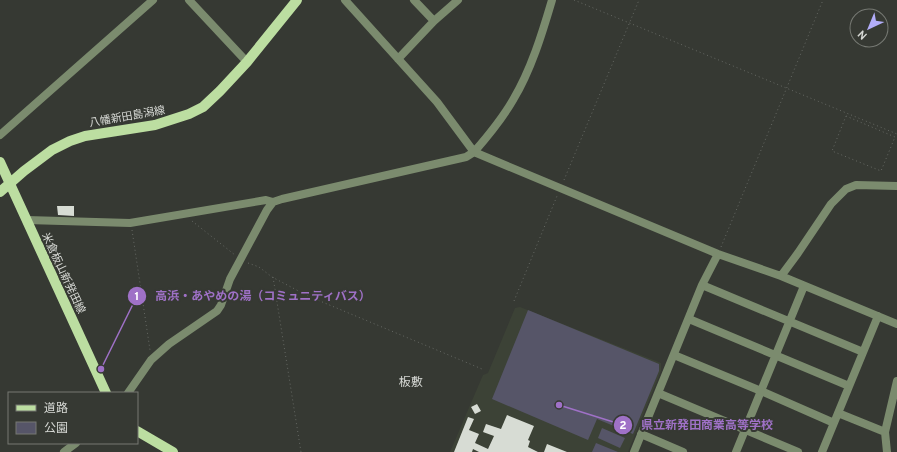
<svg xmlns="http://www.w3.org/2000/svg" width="897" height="452" viewBox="0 0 897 452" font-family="Overpass,'Noto Sans JP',sans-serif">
<rect width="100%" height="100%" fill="#363933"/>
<path fill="#3c4236" d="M 520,307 L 661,363 L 661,371 L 628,452 L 450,452 L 483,375 L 488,373 L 515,308 Z"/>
<path fill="#565568" d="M 528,310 L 659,364 L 659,371 L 633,434 L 597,419 L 588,440 L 492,399 Z
M 602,428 L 625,438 L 620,448 L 598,438 Z
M 596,443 L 618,452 L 592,452 Z"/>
<path fill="#d7dcd4" d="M 57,206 L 74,206 L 74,216 L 58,215 Z
M 477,404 L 481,411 L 475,414 L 471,407 Z
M 507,415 L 534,426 L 528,440 L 530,441 L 528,447 L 538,452 L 479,452 L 473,449 L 472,452 L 454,452 L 468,417 L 474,419 L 469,430 L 479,434 L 475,443 L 488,449 L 494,436 L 483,432 L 486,424 L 501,429 Z
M 547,444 L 567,452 L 544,452 Z"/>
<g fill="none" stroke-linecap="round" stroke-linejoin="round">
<path stroke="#666964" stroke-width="1" stroke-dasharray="1 3" stroke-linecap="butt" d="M 574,0 L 897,134
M 846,116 L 895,137 L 881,171 L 832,151 Z
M 564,180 L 639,0
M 192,221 L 235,255
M 132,230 L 150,350
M 721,247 L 823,0
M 248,263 L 259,267 L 272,277 L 308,296 L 482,369
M 273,277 L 301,452
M 514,301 L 557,196"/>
<path stroke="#7b8b6e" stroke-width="8" d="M 189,0 L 247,62
M 345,0 L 437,102 L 474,152 L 718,254 L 781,276 L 897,324
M 414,0 L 434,21
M 398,59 L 434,21 L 458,0
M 0,135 L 153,0
M 27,220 L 130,223 L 266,200 L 273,202
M 781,276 L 798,253 L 831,204 L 846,189 L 856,185 L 897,186
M 702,285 L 863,352
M 689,319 L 849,386
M 674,355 L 761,391 L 834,423
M 128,393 L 151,360 L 169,344 L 217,311 L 221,305 L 230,279 L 267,210 L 273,202 L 282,199 L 466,157 L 474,152 C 488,136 502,119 513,100 C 531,70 542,34 552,0
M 658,393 L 798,452
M 838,413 L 885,432
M 641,434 L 683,452
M 64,452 L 76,443
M 634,452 L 702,285 L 718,254
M 736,452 L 804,286
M 822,452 L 878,316
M 887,452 L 885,432 L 897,381"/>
<path stroke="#bcdea1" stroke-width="10" d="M 0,162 L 106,393
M 0,192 L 24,171 L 52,150 L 70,141 L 85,136 L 155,125 L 189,114 L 203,107 L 220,91 L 247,62 L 297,0
M 137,431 L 173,452"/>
</g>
<g text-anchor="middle" stroke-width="4" stroke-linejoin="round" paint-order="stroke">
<g font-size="11" fill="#d6d8d4" stroke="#363933">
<text transform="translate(127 116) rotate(-10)" y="4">八幡新田島潟線</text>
<text transform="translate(64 273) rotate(65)" y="4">米倉板山新発田線</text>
</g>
<g font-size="12" fill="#d6d8d4" stroke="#363933">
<text x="411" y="386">板敷</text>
</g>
</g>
<path fill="none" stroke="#9f71c7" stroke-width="1.5" d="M101 369L137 296M559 405L623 425"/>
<g fill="#9f71c7" stroke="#363933" stroke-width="1.5">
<circle cx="101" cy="369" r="4"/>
<circle cx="559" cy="405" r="4"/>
<circle cx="137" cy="296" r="10"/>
<circle cx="623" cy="425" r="10"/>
</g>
<g font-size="12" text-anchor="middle" font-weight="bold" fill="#fff">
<text x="137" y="300">1</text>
<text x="623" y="429">2</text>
</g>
<g font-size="12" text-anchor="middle" font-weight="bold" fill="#9f71c7" stroke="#363933" stroke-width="4" stroke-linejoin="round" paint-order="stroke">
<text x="263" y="300">高浜・あやめの湯（コミュニティバス）</text>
<text x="707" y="429">県立新発田商業高等学校</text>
</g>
<rect x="8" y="392" width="130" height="52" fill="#363933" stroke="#767973"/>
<rect x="16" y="405" width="20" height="6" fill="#bcdea1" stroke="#767973"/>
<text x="44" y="412" font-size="12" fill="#d6d8d4">道路</text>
<rect x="16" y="422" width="20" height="12" fill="#565568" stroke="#767973"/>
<text x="44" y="432" font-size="12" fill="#d6d8d4">公園</text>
<g transform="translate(869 28) rotate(224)"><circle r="19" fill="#363933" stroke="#767973"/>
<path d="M0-3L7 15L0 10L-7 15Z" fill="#b2adf9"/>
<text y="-6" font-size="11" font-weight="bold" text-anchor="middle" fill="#d6d8d4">N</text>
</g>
</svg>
